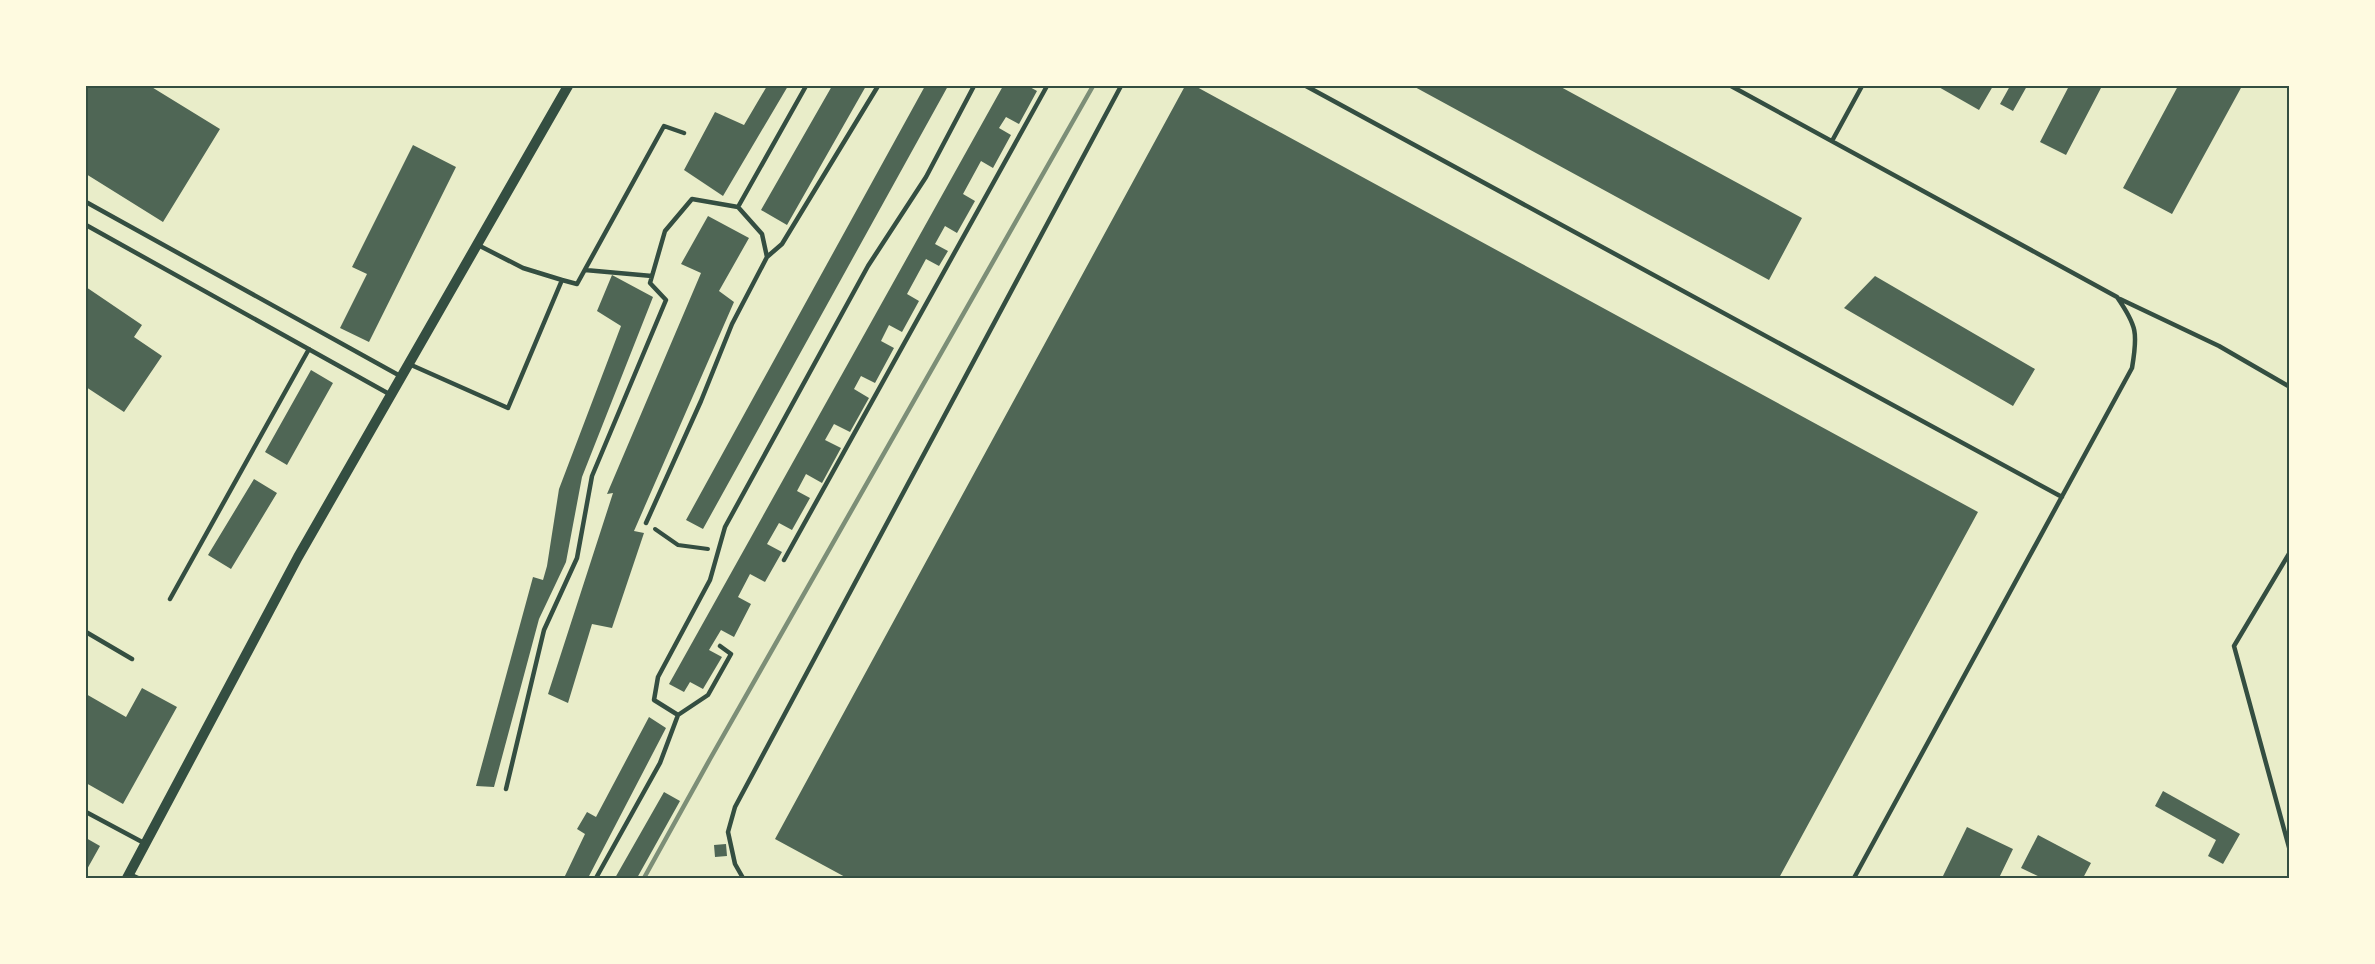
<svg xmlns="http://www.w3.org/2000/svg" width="2375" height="964" viewBox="0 0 2375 964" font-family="'Fira Sans',sans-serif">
<rect width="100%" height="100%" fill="#e9edc9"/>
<path fill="#4f6655" d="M 86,86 L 150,86 L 220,129 L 163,222 L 86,174 Z
M 767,86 L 788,86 L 723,196 L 684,170 L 715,112 L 744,125 Z
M 832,86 L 866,86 L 787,225 L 761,210 Z
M 925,86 L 948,86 L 703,529 L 686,520 Z
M 1003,86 L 1028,86 L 1037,91 L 1019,124 L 1006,117 L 999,128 L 1011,135 L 993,168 L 981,161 L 963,194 L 975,201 L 957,233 L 945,226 L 935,244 L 948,251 L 939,266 L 926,259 L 907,294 L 919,301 L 902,332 L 889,325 L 881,341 L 894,348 L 875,383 L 861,376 L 854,389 L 869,398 L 850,432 L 834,424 L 825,440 L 841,448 L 822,483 L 806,474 L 797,491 L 810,498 L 792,530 L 779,523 L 767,544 L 782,552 L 765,582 L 750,574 L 738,597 L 751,604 L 734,637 L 721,630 L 709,650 L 722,657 L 703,689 L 690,682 L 684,692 L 669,684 Z
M 1185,86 L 1195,86 L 1978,512 L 1779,878 L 847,878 L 775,839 Z
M 1413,86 L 1559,86 L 1802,218 L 1769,280 Z
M 1937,86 L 1993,86 L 1979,110 Z
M 2010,86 L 2027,86 L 2013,111 L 2000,104 Z
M 2069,86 L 2102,86 L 2066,155 L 2040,142 Z
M 2178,86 L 2242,86 L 2172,214 L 2123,188 Z
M 413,145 L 456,167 L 369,342 L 340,328 L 367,274 L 352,267 Z
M 708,216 L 749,238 L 719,291 L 734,302 L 634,531 L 644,533 L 612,628 L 592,624 L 568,703 L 548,694 L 613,493 L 607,494 L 701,273 L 681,264 Z
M 612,275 L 653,297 L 582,477 L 566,562 L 539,619 L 494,787 L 476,786 L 533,577 L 543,580 L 547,566 L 559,489 L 621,326 L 597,311 Z
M 1875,276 L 2035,369 L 2013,406 L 1844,308 Z
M 86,287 L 142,325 L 134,337 L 162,356 L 124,412 L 86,387 Z
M 311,370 L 333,383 L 287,465 L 265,452 Z
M 254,479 L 277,493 L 231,569 L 208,555 Z
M 142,688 L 177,707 L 123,804 L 86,783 L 86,694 L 126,717 Z
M 649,717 L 666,728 L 588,878 L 564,878 L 585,834 L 577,829 L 587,812 L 596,817 Z
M 2163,791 L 2240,834 L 2223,864 L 2208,856 L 2216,840 L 2155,806 Z
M 664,792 L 680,801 L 637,878 L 615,878 Z
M 1967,827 L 2013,849 L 1999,878 L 1942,878 Z
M 2038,835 L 2091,863 L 2083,878 L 2042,878 L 2021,868 Z
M 86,838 L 100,846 L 86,871 Z
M 726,844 L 727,856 L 715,857 L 714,845 Z"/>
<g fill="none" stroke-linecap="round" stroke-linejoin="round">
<path stroke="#344e41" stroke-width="4" d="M 655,529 L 678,545 L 708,549"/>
<path stroke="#344e41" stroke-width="4.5" d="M 1306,86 L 2062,497
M 1731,86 L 2117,297 C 2137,326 2138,333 2132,368 L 1854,878
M 1832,141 L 1862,86
M 86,202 L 402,377
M 86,225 L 391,395
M 478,245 L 523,268 L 562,280
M 767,257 L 782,244 L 878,86
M 585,270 L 652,276
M 2120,299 L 2219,346 L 2290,387
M 409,364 L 508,408 L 562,280 L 577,284 L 664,126 L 684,133
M 646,523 L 701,401 L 732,324 L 767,257 L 762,234 L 738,207
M 2290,552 L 2234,646 L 2290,851
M 784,560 L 1047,86
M 170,599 L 309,349
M 86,632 L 132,659
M 678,715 L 708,695 L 731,654 L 720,646
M 506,789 L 544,630 L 577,558 L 592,476 L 666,300 L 650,283 L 665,231 L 692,199 L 738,207 L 806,86
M 86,812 L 144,843
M 129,874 L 138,878
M 596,878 L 660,763 L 678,715 L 654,700 L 658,677 L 710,580 L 725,527 L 868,266 L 926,177 L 974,86
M 743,878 L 735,864 L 728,832 L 735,807 L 1121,86"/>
<path stroke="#344e41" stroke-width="10" d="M 127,878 L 298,557 L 568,86"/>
<path stroke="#7c8e77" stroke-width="4.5" d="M 644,878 L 710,759 L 1093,86"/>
</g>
<rect width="2375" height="964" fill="none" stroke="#fefae0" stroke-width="174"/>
<rect x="87" y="87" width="2201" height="790" fill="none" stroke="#344e41" stroke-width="2"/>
</svg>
